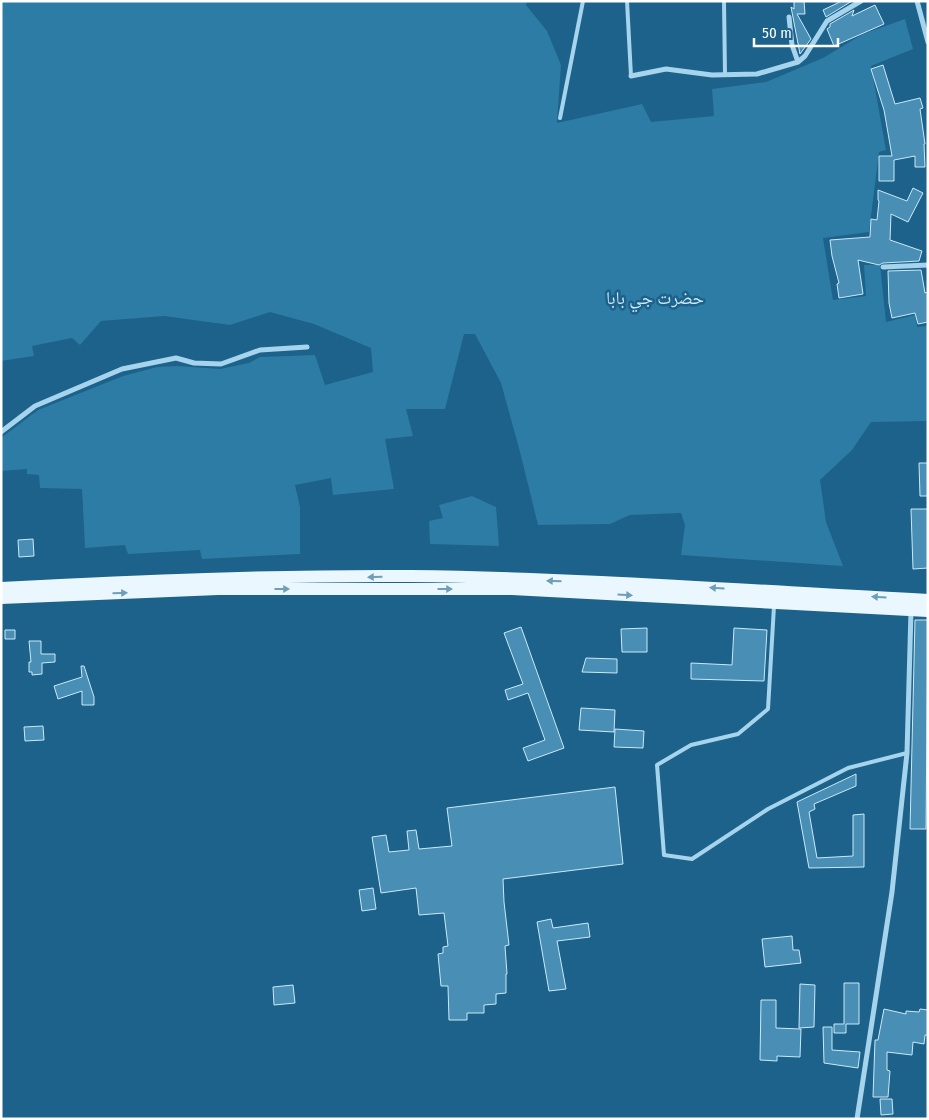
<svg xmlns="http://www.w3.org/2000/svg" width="929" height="1120" viewBox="0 0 929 1120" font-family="'Fira Sans Condensed','Noto Naskh Arabic',sans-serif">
<rect width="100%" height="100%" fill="#1c628a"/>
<path fill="#2c7ca5" d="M 1,1 L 527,1 L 526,5 L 547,31 L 561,65 L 557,123 L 642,104 L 651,122 L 714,116 L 712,89 L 766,82 L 823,58 L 863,34 L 905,19 L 913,49 L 871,66 L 886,150 L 879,152 L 869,232 L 823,238 L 833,300 L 866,296 L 864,265 L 880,265 L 886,322 L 915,315 L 917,327 L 928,326 L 928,421 L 871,422 L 852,450 L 820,480 L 826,522 L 843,566 L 681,555 L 685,525 L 681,513 L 630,515 L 610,524 L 538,525 L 520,452 L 501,383 L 475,334 L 464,334 L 445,409 L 406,409 L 413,436 L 385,439 L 394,489 L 333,495 L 331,478 L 295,485 L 300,507 L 300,554 L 202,559 L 200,550 L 128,554 L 125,545 L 85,548 L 82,489 L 40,488 L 39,475 L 27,474 L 27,469 L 1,471 L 1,438 L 38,410 L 123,376 L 157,367 L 177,366 L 220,369 L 249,363 L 260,357 L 315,355 L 325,385 L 373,372 L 371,348 L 314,324 L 270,312 L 230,325 L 164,316 L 101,321 L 80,345 L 72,338 L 32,346 L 34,356 L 1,361 Z
M 472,496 L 496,507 L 499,546 L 430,544 L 429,521 L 443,518 L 439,505 Z"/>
<path fill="#498eb4" stroke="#cbe9f9" d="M 794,1 L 804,1 L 805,14 L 797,14 L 811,39 L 800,54 L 791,7 L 794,9 Z
M 842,1 L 852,1 L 826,17 L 823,10 Z
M 875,5 L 884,24 L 834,46 L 827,29 L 830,27 L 830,24 L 854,10 L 852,16 Z
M 883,65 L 895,104 L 920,98 L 923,108 L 920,109 L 925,144 L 924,144 L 925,167 L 915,167 L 915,156 L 894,160 L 894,181 L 879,181 L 879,156 L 892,156 L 884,110 L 871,69 Z
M 913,188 L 923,193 L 908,222 L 891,214 L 890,240 L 922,251 L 919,261 L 883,263 L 879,265 L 858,260 L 863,294 L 839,298 L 837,284 L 839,283 L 832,256 L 830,240 L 870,237 L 871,219 L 877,220 L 879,201 L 878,200 L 878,190 L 907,201 Z
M 921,270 L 925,293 L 928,292 L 928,322 L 918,324 L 915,313 L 892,318 L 889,303 L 888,271 Z
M 919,463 L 928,463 L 928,496 L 920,496 Z
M 911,509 L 928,509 L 928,568 L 913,569 Z
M 33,539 L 34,556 L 19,557 L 18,540 Z
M 915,620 L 928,620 L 926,829 L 910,829 Z
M 521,627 L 564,748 L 528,761 L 523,748 L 545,740 L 528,693 L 508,700 L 505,690 L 523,684 L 504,633 Z
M 647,628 L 647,652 L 622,652 L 621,629 Z
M 734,628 L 767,630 L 764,681 L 691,679 L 691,663 L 732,665 Z
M 5,630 L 15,630 L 15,639 L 5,639 Z
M 29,641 L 41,641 L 41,654 L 55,654 L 55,662 L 42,663 L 42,674 L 32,675 L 32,672 L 29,672 L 29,662 L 31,662 Z
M 586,658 L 617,659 L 617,673 L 582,672 Z
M 81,666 L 84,666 L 94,697 L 94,705 L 82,705 L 82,691 L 58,699 L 54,686 L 82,677 Z
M 581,708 L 615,710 L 614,732 L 579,730 Z
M 43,726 L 44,740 L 25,741 L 24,727 Z
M 615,729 L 644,731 L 643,748 L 614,747 Z
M 856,774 L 856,786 L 814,804 L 815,809 L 809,812 L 817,858 L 853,856 L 853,815 L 864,814 L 864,867 L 809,868 L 797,802 Z
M 615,787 L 623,864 L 503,879 L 504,902 L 509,945 L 505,946 L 507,974 L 506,974 L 506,993 L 496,994 L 496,1004 L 484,1005 L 484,1013 L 467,1013 L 467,1020 L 449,1020 L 448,986 L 441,986 L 438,954 L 443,953 L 443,947 L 448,946 L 444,913 L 419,915 L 416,888 L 381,893 L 372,837 L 386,835 L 389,852 L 409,850 L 407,831 L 416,830 L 419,849 L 452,846 L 447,808 Z
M 373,888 L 376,909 L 362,911 L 359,890 Z
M 551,919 L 553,928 L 588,923 L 590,937 L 557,941 L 566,989 L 549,991 L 537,922 Z
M 792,936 L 793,950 L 799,950 L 801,963 L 765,967 L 762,939 Z
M 844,983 L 859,983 L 859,1024 L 846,1024 L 846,1033 L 834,1033 L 834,1024 L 844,1024 Z
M 800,984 L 815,985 L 814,1027 L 799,1028 Z
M 293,985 L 295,1003 L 274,1005 L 273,987 Z
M 761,1000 L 776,1000 L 776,1028 L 801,1029 L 800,1057 L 777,1056 L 777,1061 L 760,1060 Z
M 884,1009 L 906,1014 L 906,1011 L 919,1012 L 920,1009 L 928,1010 L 928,1035 L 925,1035 L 924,1044 L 913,1042 L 912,1055 L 887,1052 L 887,1070 L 890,1071 L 888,1097 L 873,1097 L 875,1040 L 878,1040 Z
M 823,1027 L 832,1027 L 832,1050 L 860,1052 L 858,1068 L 824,1063 Z
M 880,1099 L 892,1099 L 893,1114 L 881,1115 Z"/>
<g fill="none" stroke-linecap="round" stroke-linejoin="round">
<path stroke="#a6d4ec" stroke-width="4" d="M 627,1 L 631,76
M 724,1 L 725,75
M 560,118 L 583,1
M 774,606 L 768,709 L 738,734 L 691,745 L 657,765 L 664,855 L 692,859 L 768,809 L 848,768 L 907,753"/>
<path stroke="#a6d4ec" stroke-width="5" d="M 917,1 L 928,42
M 789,17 L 792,45 L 798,62
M 631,76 L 666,69 L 712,75 L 757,74 L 798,62 L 805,56 L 827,21 L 861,1
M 883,267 L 928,265
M 1,432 L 35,406 L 122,369 L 176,358 L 194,363 L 221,364 L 260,350 L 307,347
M 857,1119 L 892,892 L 907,753 L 911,611"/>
<path stroke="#ebf7ff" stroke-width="12" d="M 1,588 C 138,581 274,575 411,576 C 583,578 756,591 928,600
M 1,598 L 218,589 L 512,589 L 928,611"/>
</g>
<defs><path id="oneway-solid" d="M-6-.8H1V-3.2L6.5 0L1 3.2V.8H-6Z" transform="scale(1.25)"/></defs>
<g fill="#6f9eb9">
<use href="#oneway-solid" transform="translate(375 577) rotate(179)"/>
<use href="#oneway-solid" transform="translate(554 581) rotate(-178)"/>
<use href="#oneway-solid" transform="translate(717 588) rotate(-177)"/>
<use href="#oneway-solid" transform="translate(282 589)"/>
<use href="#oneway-solid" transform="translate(445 589)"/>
<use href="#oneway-solid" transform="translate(120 593) rotate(-2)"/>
<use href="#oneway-solid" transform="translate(625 595) rotate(3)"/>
<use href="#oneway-solid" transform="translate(879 597) rotate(-177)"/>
</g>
<g text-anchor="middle" stroke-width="5" stroke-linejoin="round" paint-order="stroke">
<g font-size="18" fill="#cbe9f9" stroke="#1c628a">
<text x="655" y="304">حضرت جي بابا</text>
</g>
</g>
<rect width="929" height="1120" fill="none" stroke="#ffffff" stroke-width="5"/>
<path d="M754 38v8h84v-8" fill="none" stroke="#ffffff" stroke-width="2.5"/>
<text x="762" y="38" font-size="15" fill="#ffffff" stroke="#1c628a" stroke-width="4" paint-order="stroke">50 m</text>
</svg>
